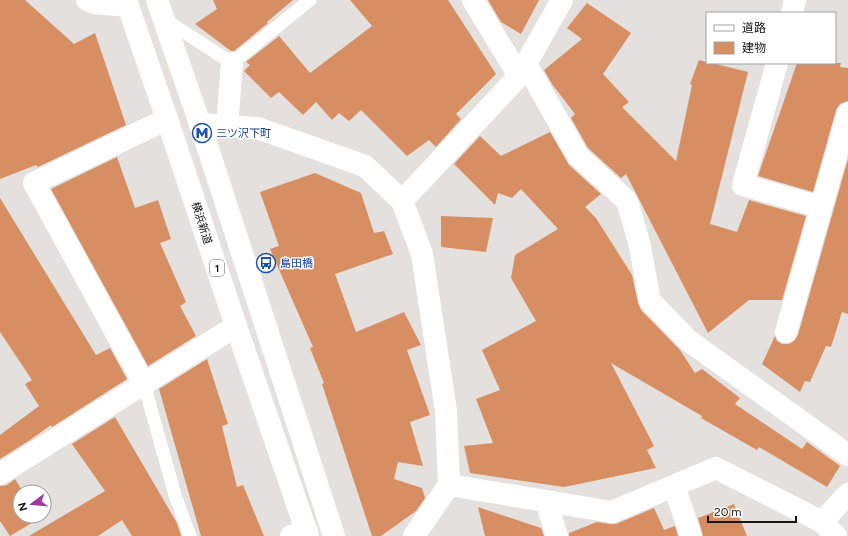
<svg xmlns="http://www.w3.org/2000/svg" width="848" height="536" viewBox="0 0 848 536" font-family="Figtree,'Noto Sans JP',sans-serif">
<rect width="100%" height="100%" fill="#e4e0de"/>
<path fill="#d78e62" d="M 0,0 L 25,0 L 74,44 L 95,33 L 126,125 L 38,167 L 36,165 L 0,179 Z
M 213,0 L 293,0 L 267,22 L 268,23 L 234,51 L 231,51 L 195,24 L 217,9 Z
M 350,0 L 448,0 L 496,74 L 456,114 L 461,119 L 436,147 L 429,140 L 407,156 L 361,110 L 349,121 L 339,113 L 332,120 L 316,102 L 303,115 L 279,92 L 271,98 L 244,71 L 250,65 L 246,62 L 279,36 L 310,73 L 372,26 Z
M 488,0 L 539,0 L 521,34 L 501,22 Z
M 587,3 L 631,33 L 603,74 L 629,102 L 622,107 L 676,161 L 692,85 L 690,84 L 699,60 L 707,62 L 707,63 L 712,63 L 748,72 L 710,224 L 737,232 L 749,200 L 806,216 L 782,300 L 749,300 L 708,333 L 626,174 L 621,178 L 588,148 L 571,118 L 575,114 L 552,84 L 544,70 L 582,39 L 567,28 Z
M 797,63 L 841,63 L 840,67 L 848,68 L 848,101 L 840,104 L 836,110 L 813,192 L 758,176 Z
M 550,132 L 569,165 L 601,194 L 585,207 L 596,218 L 632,275 L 638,303 L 641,310 L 680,350 L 695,373 L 702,369 L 740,398 L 735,404 L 802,449 L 807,442 L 840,466 L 827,487 L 759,447 L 757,450 L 701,418 L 702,416 L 611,363 L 654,446 L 647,450 L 656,468 L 564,487 L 470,473 L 464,446 L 493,443 L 476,399 L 500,390 L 482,350 L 536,321 L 511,278 L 515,255 L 558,229 L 521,189 L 512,198 L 498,193 L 495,205 L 454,164 L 480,136 L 501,156 Z
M 117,157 L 135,208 L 158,200 L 171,239 L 160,243 L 186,302 L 180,306 L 196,336 L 148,366 L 51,189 Z
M 848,159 L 848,314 L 842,312 L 831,347 L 826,346 L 810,382 L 805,381 L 800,392 L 762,364 L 775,336 L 777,341 L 782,344 L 789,344 L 794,341 L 798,335 Z
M 315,173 L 361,193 L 374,233 L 384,231 L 393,254 L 335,274 L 356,332 L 404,312 L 421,345 L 407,350 L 430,415 L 410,422 L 423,466 L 398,462 L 394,479 L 422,488 L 425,498 L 416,511 L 381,536 L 372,536 L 322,384 L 324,383 L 310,348 L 313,347 L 270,249 L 279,246 L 260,192 Z
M 0,198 L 96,355 L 110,348 L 127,379 L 52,427 L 51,425 L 30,440 L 0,459 L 0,435 L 39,406 L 25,384 L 32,380 L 0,332 Z
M 441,216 L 493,218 L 486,252 L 441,247 Z
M 207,359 L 228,424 L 222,426 L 237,487 L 243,485 L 264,536 L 201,536 L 159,389 Z
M 115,417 L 177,523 L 181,536 L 132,536 L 122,520 L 98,536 L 29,536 L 105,491 L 72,444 Z
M 15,479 L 23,492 L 20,492 L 20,516 L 38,516 L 40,518 L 10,536 L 0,521 L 0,486 L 7,485 Z
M 734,504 L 747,536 L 703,536 L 698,518 Z
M 478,507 L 541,528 L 544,536 L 485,536 Z
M 654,508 L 664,530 L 675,526 L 678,536 L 569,536 L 569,533 L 597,522 L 610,524 L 616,524 Z"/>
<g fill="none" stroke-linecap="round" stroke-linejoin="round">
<path stroke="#fff" stroke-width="13" d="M 164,19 L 232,63 L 310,0
M 144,384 L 175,495 L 190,536"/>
<path stroke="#fff" stroke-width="22" d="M 87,0 L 94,3 L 128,6
M 473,0 L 519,76
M 792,13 L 795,0
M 777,63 L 743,185 L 821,207
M 526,64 L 578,156 L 627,201 L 639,242 L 650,301 L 689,341 L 848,455
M 200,124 L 257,128 L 365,166 L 402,201 L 422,254 L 446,411 L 449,485 L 414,536
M 227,127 L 232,63
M 402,201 L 519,76 L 562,0
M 786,332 L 848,113
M 144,384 L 34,183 L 167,119
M 0,474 L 236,326
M 449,485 L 612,512 L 716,468 L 822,522 L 836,536
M 674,486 L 691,536
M 822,522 L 848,494
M 291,536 L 307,531"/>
<path stroke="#fff" stroke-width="22" d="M 546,501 L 557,536"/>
<path stroke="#fff" stroke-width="22" d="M 126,0 L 167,119 L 236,326 L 308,536
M 157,0 L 200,124 L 334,536"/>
</g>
<defs>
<symbol id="metro-ring" viewBox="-11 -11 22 22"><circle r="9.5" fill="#fff" stroke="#1a4fb4" stroke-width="1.5"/><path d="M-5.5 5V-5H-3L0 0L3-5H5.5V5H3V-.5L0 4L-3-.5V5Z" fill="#1a4fb4"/></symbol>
<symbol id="bus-ring" viewBox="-11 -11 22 22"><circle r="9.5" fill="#fff" stroke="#1a4fb4" stroke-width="1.5"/><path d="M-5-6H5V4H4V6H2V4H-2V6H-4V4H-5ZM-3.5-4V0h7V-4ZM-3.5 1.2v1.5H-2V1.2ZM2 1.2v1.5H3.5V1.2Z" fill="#1a4fb4"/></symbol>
</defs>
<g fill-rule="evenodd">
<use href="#metro-ring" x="191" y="122" width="22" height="22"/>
<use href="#bus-ring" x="255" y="252" width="22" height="22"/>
</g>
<g text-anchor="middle" stroke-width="3" stroke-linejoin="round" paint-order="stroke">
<rect fill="#fff" stroke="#5d5b5b" stroke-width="1" x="210" y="260" width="14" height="16" rx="3"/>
<g font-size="10" font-weight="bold" fill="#171515">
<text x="217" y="272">1</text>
</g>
<g font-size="11" fill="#164399" stroke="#fff" text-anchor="start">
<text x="216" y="137">三ツ沢下町</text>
<text x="280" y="267">島田橋</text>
</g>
<g font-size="11" fill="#171515" stroke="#fff">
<text transform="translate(202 223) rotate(72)" y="4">横浜新道</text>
</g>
</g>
<rect x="706" y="12" width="130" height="52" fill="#ffffff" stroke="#a2a1a1"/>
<rect x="714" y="25" width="20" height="6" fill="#ffffff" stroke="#a2a1a1"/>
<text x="742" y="32" font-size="12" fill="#171515">道路</text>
<rect x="714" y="42" width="20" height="12" fill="#d78e62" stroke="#a2a1a1"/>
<text x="742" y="52" font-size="12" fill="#171515">建物</text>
<g transform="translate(32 504) rotate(254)"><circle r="19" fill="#ffffff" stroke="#a2a1a1"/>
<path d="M0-3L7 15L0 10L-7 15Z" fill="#a23a9c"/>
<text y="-6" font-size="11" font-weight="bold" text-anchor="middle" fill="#171515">N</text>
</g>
<path d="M708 516v6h88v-6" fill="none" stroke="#171515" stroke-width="2"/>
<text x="714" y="516" font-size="12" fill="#171515" stroke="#ffffff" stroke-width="3" paint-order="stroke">20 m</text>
</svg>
